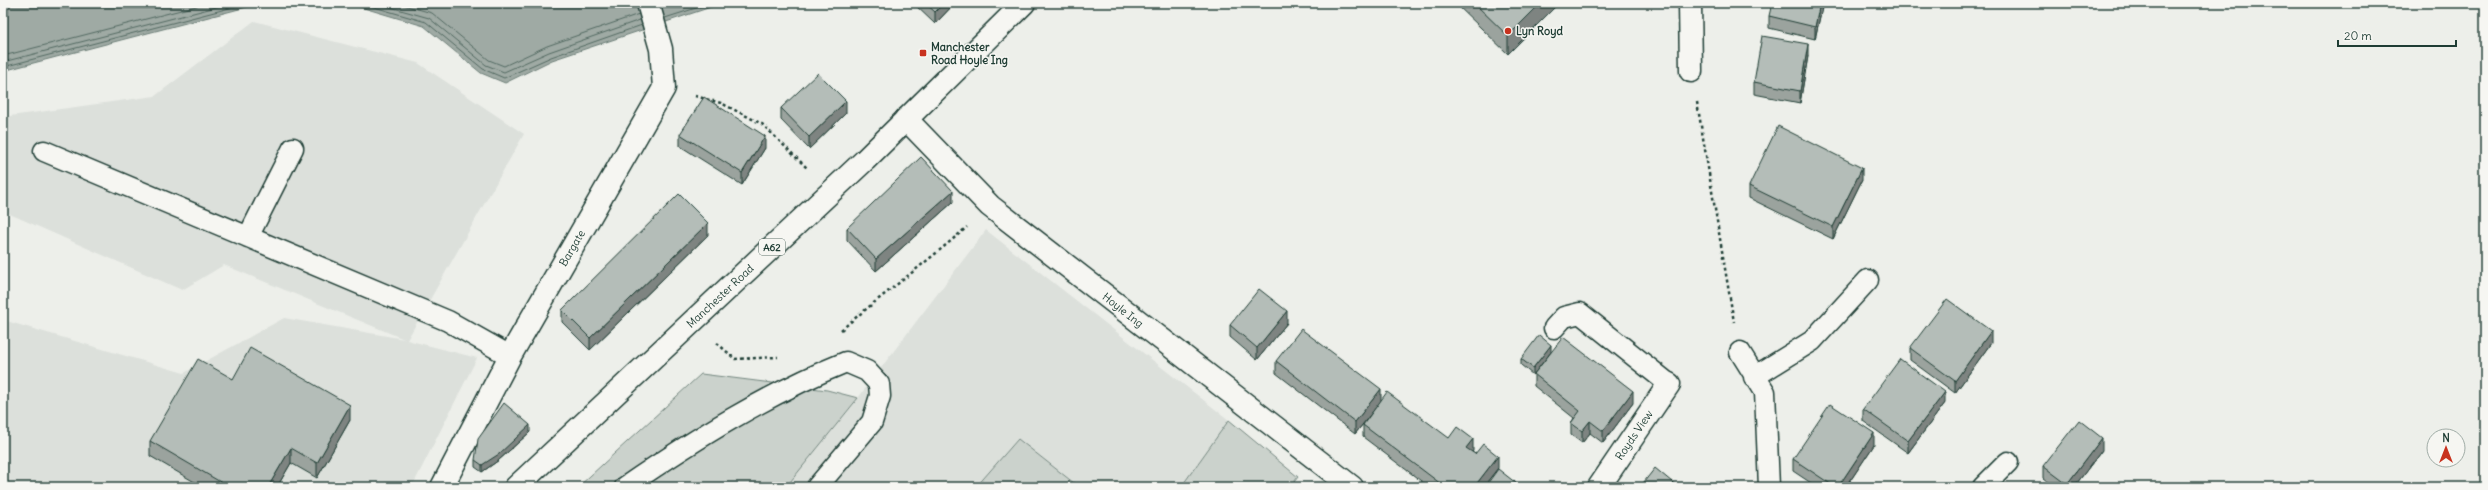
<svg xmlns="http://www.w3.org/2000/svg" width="2488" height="490" viewBox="0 0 2488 490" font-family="Delius,sans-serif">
<rect width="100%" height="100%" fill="#edefea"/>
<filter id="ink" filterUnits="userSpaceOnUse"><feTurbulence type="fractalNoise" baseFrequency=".025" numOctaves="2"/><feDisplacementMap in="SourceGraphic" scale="8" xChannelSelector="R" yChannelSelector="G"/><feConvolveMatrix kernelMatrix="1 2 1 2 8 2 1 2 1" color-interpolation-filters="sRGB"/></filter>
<g filter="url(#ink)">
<path fill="#dce0db" d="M 254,21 L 418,63 L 524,134 L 407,340 L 477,358 L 412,487 L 3,487 L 3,320 L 184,373 L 284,318 L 404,339 L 224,265 L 182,290 L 3,211 L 3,117 L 155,96 Z
M 986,230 L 1229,420 L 1181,487 L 1079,487 L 1018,439 L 976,487 L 786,487 L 858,398 Z"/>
<path fill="#cbd2cc" stroke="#758880" d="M 701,374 L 827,390 L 858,398 L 786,487 L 578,487 Z
M 1229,420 L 1298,477 L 1290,487 L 1181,487 Z
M 1018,439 L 1079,487 L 976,487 Z"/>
<path fill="#9faaa4" stroke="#6c7e77" d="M 27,3 L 262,3 L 3,71 L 3,6 Z
M 347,3 L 723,3 L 552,60 L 505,83 L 481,73 L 424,26 Z"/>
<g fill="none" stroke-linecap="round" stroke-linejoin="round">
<path stroke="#526961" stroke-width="1" d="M 360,3 L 426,22 L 483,69 L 504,78 L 551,57 L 642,25
M 376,3 L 429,18 L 486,65 L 504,72 L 549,52 L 640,20
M 396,3 L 432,13 L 489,60 L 504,66 L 547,46 L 639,14
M 665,18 L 712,3
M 3,56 L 208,3
M 3,62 L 232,3
M 3,67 L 249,3"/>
<defs>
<path id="lane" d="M 44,151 L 448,321 L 510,356
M 248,237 L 293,148
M 1554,328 L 1564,317 L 1580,313 L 1669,384
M 1740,352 L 1765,392 L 1769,487
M 1754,377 L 1812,341 L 1868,280
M 625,487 C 695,439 767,394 846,362 L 867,371 L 879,384 L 880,396 L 872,422 L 817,487
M 1983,487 L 2008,462"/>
<path id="street" d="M 1690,3 L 1691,71
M 906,119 L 990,206 L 1352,487
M 442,487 L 510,356 L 664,88 L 661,49 L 648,3
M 1599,487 L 1669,384"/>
<path id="primary" d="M 516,487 L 865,160 L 1024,3"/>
</defs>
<use href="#lane" stroke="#1f3d34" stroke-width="23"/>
<use href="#street" stroke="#1f3d34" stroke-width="25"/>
<use href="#primary" stroke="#1f3d34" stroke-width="25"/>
<path stroke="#1f3d34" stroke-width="2.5" stroke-dasharray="3 3" stroke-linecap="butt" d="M 695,96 L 721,103 L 762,124 L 808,169
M 1697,102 L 1734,322
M 841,330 C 882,295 926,263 967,227
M 717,343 L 735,359 L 778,357"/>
<use href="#lane" stroke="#f6f6f2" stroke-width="20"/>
<use href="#street" stroke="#f6f6f2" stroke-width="22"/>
<use href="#primary" stroke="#f6f6f2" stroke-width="22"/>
</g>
<path fill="#9ba39e" stroke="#1f3d34" d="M 913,3 L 955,3 L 935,24 Z
M 1455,3 L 1555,3 L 1555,7 L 1508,54 Z
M 1823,3 L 1815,39 L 1769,28 L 1769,16 Z
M 1808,56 L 1800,103 L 1754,94 L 1754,82 Z
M 781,108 L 846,113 L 809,149 L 781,120 Z
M 680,134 L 765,148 L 742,185 L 680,146 Z
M 1862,180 L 1833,239 L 1749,198 L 1749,186 Z
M 953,202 L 876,271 L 847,240 L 847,228 Z
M 708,235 L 590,350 L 562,322 L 562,310 Z
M 1287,323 L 1257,360 L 1230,337 L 1230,325 Z
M 1991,343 L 1955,393 L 1910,360 L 1910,348 Z
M 1551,352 L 1533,375 L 1521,365 L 1521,359 Z
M 1276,361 L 1381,401 L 1355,434 L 1276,373 Z
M 1534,374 L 1633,403 L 1603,443 L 1590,433 L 1582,443 L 1571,435 L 1571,423 L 1574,418 L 1534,386 Z
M 233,379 L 350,420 L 317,478 L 291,463 L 277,487 L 203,487 L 150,456 L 150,441 Z
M 1945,403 L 1908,453 L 1863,421 L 1863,409 Z
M 1363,425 L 1449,438 L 1473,451 L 1472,452 L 1475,454 L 1498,468 L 1483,487 L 1429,487 L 1363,437 Z
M 530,432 L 499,460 L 482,472 L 475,467 L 475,460 Z
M 1874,445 L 1846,487 L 1817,487 L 1793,471 L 1793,459 Z
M 2102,450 L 2074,487 L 2055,487 L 2043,478 L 2043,466 Z"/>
<path fill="#7e8481" stroke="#1f3d34" d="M 944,3 L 955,3 L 935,24 L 935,12 Z
M 1541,3 L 1555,3 L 1555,7 L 1508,54 L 1508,36 Z
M 1820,3 L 1823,3 L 1815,39 L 1815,27 Z
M 1808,44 L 1808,56 L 1800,103 L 1800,91 Z
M 846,101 L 846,113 L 809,149 L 809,137 Z
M 765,136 L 765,148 L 742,185 L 742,173 Z
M 1862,168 L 1862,180 L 1833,239 L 1833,227 Z
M 953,191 L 953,202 L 876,271 L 876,259 Z
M 708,223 L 708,235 L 590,350 L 590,338 Z
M 1287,311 L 1287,323 L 1257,360 L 1257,348 Z
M 1991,331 L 1991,343 L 1955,393 L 1955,381 Z
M 1551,345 L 1551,352 L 1533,375 L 1533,368 Z
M 1381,389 L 1381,401 L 1355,434 L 1355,422 Z
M 1633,391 L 1633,403 L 1603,443 L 1603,431 Z
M 1945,392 L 1945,403 L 1908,453 L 1908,441 Z
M 350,405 L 350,420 L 317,478 L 317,463 Z
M 1590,421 L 1590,433 L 1582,443 L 1582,431 Z
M 530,425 L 530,432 L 499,460 L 482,472 L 482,465 Z
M 1874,433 L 1874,445 L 1846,487 L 1838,487 Z
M 2102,438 L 2102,450 L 2074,487 L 2067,487 L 2067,484 Z
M 1473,439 L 1473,451 L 1466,460 L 1466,448 Z
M 291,448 L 291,463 L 277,487 L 268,487 Z
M 1498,456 L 1498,468 L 1483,487 L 1474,487 Z"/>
<path fill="#b4bdb8" stroke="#1f3d34" d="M 925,3 L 944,3 L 935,12 Z
M 1474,3 L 1541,3 L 1508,36 Z
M 1772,3 L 1820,3 L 1815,27 L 1769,16 Z
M 1762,36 L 1808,44 L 1800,91 L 1754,82 Z
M 818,73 L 846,101 L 809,137 L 781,108 Z
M 704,97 L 765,136 L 742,173 L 680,134 Z
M 1778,126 L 1862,168 L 1833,227 L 1749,186 Z
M 921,157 L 953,191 L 876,259 L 847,228 Z
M 679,194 L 708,223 L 590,338 L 562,310 Z
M 1259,289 L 1287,311 L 1257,348 L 1230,325 Z
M 1947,299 L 1991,331 L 1955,381 L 1910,348 Z
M 1301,329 L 1381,389 L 1355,422 L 1276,361 Z
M 1539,335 L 1551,345 L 1533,368 L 1521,359 Z
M 1563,337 L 1633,391 L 1603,431 L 1590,421 L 1582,431 L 1571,423 L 1580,411 L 1534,374 Z
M 250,348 L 350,405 L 317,463 L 291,448 L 268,487 L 229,487 L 150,441 L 198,359 L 233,379 Z
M 1900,359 L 1945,392 L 1908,441 L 1863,409 Z
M 1387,392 L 1449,438 L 1457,427 L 1473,439 L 1466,448 L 1475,454 L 1483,444 L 1498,456 L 1474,487 L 1445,487 L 1363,425 Z
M 504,403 L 530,425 L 499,454 L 482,465 L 475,460 L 478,439 Z
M 1830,404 L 1874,433 L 1838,487 L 1835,487 L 1793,459 Z
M 2079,420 L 2102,438 L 2067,484 L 2043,466 Z
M 1655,468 L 1678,487 L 1640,487 Z
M 1498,469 L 1521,487 L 1485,487 Z"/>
</g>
<g fill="#c8321e" stroke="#f6f6f2" stroke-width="1.5">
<circle cx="1508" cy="31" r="4"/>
<rect x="919" y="49" width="8" height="8" rx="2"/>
</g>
<g text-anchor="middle" stroke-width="3" stroke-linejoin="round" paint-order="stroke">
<rect fill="#f6f6f2" stroke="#60746d" stroke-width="1" x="759" y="239" width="26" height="16" rx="3"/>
<g font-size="10" font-weight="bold" fill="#1f3d34">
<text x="772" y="251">A62</text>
</g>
<g font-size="11" font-weight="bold" fill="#1f3d34" stroke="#f6f6f2" text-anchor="start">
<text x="1516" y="35">Lyn Royd</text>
<text x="931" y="51">Manchester<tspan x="931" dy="13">Road Hoyle Ing</tspan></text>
</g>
<g font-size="11" fill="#1f3d34" stroke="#f6f6f2">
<text transform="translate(572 248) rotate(-60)" y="4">Bargate</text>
<text transform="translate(720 296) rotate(-43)" y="4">Manchester Road</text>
<text transform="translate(1123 310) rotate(38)" y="4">Hoyle Ing</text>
<text transform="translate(1634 435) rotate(-56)" y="4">Royds View</text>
</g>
</g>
<rect width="2488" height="490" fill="none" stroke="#f6f6f2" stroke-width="16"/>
<rect x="8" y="8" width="2472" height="474" fill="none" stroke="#1f3d34" stroke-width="1.5" filter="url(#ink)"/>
<g transform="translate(2446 448)"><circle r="19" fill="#f6f6f2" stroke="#a0aca6"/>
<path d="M0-3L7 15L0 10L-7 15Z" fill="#c8321e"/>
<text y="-6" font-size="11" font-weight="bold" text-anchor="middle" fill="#1f3d34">N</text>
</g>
<path d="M2338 40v6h118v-6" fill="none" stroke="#1f3d34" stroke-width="2"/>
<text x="2344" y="40" font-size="12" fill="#1f3d34" stroke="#f6f6f2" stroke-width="3" paint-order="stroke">20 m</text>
</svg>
